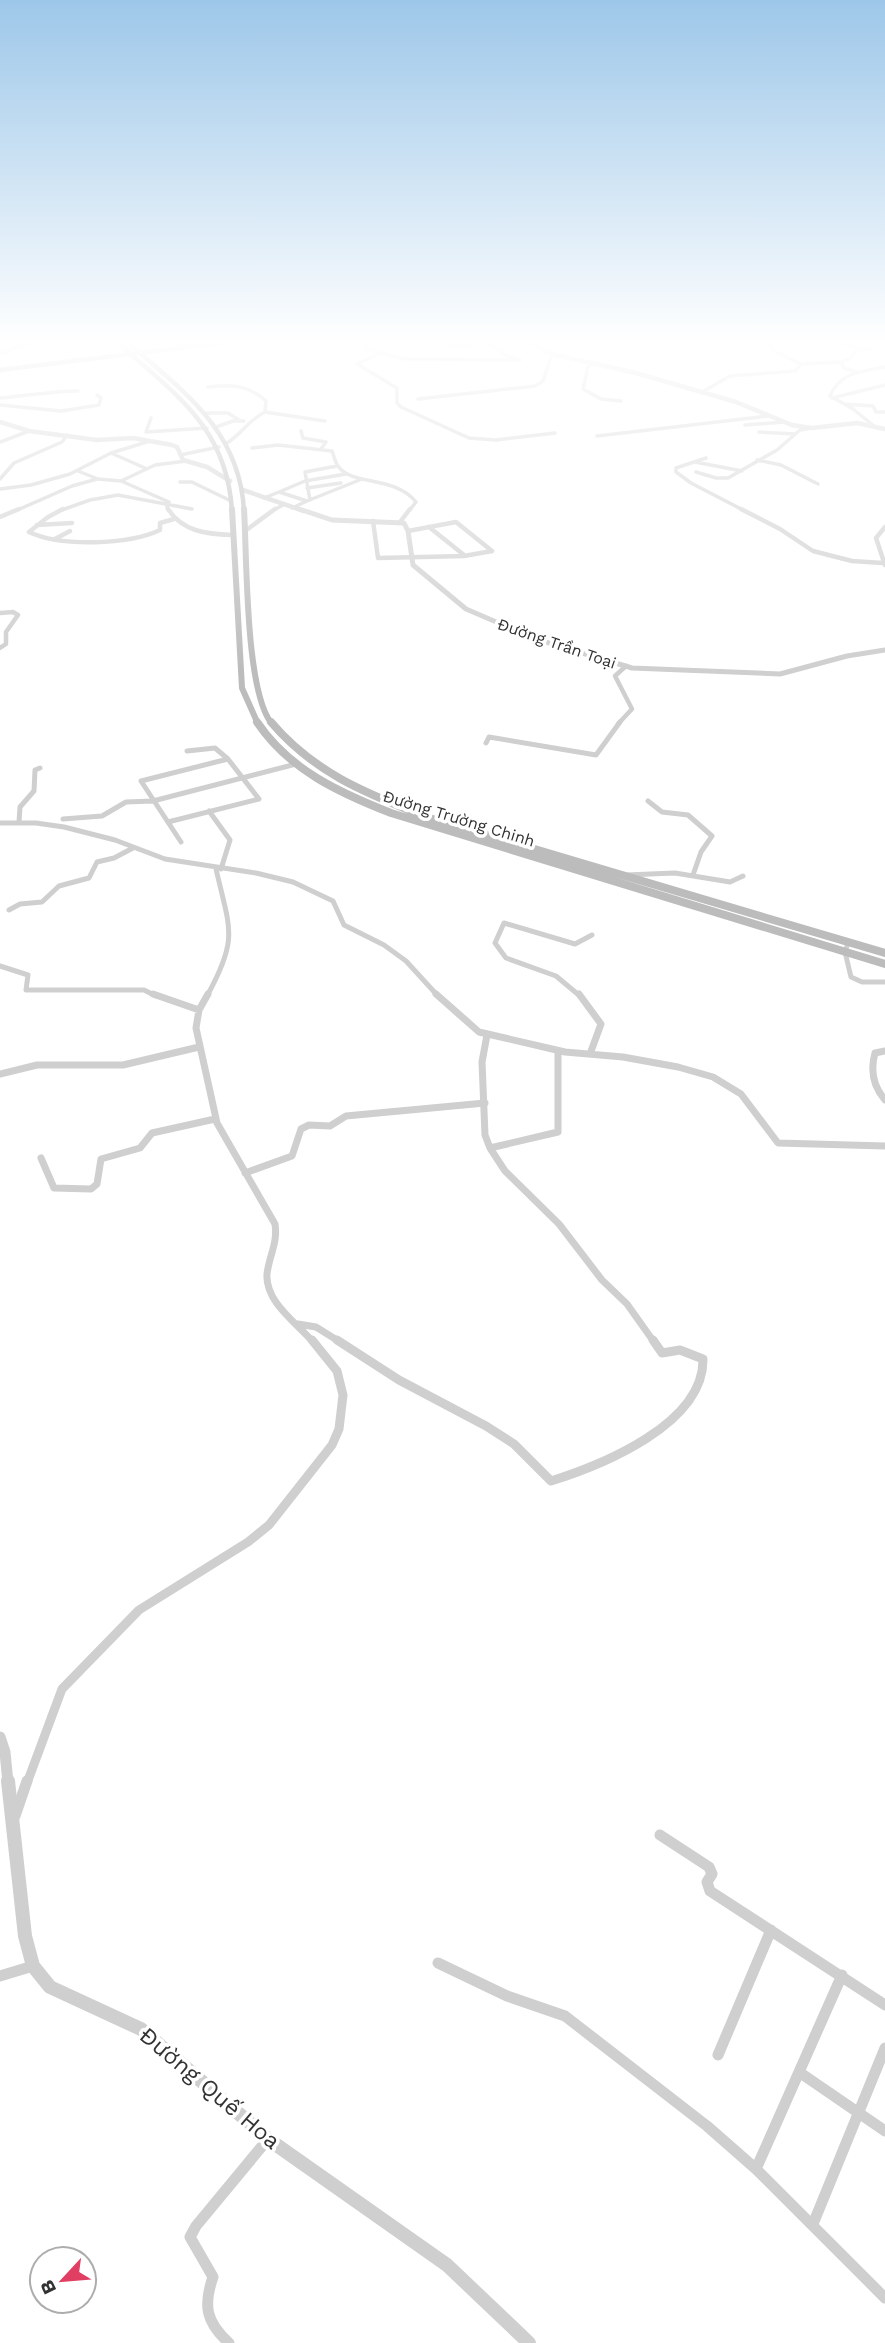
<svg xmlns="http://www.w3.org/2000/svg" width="885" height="2343" viewBox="0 0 885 2343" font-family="'Work Sans',sans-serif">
<rect width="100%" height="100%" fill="#fff"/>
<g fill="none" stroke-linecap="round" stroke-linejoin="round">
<path stroke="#cfcfcf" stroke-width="3.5" d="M 364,342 L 368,349 L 380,353
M 442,342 L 456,346 L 494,342
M 768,342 L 776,352 L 801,364
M 836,342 L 860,348
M 488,343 L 505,355 L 520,360 L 404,359 L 381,353 L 357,364 L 397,388 L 397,403 L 401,407 L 469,438 L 496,440 L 555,433
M 841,362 L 849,359 L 858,349 L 871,349
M 594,363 L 588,367 L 583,389 L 601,399 L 621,401
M 208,387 C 230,384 249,385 266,401 L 265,412 C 247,421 244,432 227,443
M 702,392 L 730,376 L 795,371 L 801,364 L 841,362 L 844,368 L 857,372
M 0,398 C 27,396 51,391 78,391
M 832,398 L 885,385
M 418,399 L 535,386 L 543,381 L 552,354
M 844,404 L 873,406 L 876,412 L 885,412
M 0,405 L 61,411 L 99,405 L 101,398 L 97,395
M 265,412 L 325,421
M 203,413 L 228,413 L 239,420
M 151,418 L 146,432 L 207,428
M 745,425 L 784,422
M 874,426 L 853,409 L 830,396 C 840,372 862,371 885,367
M 216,427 L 233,421 L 244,421
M 301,431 L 303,438 L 326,442 L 321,449
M 759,432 L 795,434
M 597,436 L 769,416
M 0,442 L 29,431
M 252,448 L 278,445 L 332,451 C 334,456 335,462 338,466 C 351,486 394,475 416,502 L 409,511
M 111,453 L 145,468
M 180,455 L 219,447
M 706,458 L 676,468 L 676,472 L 691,483 L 745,511
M 757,460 L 781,465 L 818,484
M 695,462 L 742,471
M 78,471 L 98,479 L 121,481 L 169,502 L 167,507 L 169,511
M 696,472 L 716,478 L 728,478 L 777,450 L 800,430 L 812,428
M 0,479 L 14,463 L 62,442 L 67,435
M 121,481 L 155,465 L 186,461
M 180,482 L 192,482 L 231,501
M 307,488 L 341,483
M 0,489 L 31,485 L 70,474 L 111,453 L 150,441
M 279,492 L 305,481 L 346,474
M 264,498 L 279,492 L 307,501 L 292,508
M 310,500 L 305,472 L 337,466
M 307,501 L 362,479
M 15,511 L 72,486 L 97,479
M 59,511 L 90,500 L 118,495 L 192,509
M 272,511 L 283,505"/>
<path stroke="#cfcfcf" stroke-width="4.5" d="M 63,509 L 48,517 L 29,532 C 61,547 128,545 160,530 L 160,523 L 174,519
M 168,509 C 183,532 207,534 232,535
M 741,509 L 780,529 L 813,551 L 852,561 L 883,563
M 0,517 L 19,509
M 373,521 L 378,558 L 464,556 L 492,551
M 400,522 L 410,509
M 37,525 L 72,523
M 429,527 L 464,555
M 885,527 L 876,538 L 885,565
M 245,531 L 275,509
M 408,531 L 456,522 L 492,551
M 55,539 L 70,531
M 0,613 L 13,612 L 18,615 L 6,632 L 6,644 L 0,648
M 618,724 L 632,709 L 615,676 L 626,666"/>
<path stroke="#cfcfcf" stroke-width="5" d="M 486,743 L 489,737 L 596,755 L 620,722
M 187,751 L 215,748 L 228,759
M 648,801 L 662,812 L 688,815 L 712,836 L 701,852 L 693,875
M 209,811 L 230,840 L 221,869
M 63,819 L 102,816 L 126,802 L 153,801 L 296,764
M 19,822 L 20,807 L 34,791 L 35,770 L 40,768
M 168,822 L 259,799 L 228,759 L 141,781 L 181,842
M 0,823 L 36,823 L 64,827 L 115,840 L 165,859 L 256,873 L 293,882 L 333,901 L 344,925 L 384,945 L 406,961 L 438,996
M 626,875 L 675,873 L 730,882 L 743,876
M 9,910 L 20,904 L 42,902 L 59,886 L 89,878 L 97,862 L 114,858 L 133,848
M 848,943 L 845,952 L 851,977 L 862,982 L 885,982
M 0,966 L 28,975 L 26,990 L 144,990 L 156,996
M 207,996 C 239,938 230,930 216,869
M 580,996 L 556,976 L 506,958 L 495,943 L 504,923 L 575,944 L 592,935"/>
<path stroke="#cfcfcf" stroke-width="7" d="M 153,994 L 199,1010
M 208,994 L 199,1010 L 196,1028 L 217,1123 L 275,1224 C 278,1243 269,1256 267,1274 C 265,1302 297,1323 313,1342
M 436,994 L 479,1032 L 565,1052 L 623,1057 L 678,1067 L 713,1077 L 741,1094 L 778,1143 L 885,1146
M 579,994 L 601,1024 L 590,1054
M 487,1035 L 482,1062 L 485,1135 L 490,1148 L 505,1171 L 559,1224 L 602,1280 L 627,1304 L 654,1342
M 885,1051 L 875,1053 C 870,1071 873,1086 885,1100
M 0,1074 L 37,1065 L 123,1065 L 199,1047
M 490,1148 L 558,1132 L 558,1051
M 41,1158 L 54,1188 L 91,1189 L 97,1184 L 101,1159 L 140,1148 L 152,1133 L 215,1119
M 245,1173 L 292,1156 L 301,1129 L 309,1125 L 330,1126 L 346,1116 L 485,1103
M 298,1324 L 316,1327 L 340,1342"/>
<path stroke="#cfcfcf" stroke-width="9" d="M 337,1340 L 399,1380 L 486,1426 L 514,1444 L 551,1481 C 602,1465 704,1424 703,1359 L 680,1350 L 662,1353 L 653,1340
M 27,1783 L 62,1689 L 139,1610 L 248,1542 L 269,1525 L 332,1445 L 339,1429 L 343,1395 L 337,1371 L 312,1340"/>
<path stroke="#cfcfcf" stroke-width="11" d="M 15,1816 L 27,1781
M 660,1835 L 709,1867 L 712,1874 L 707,1882 L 710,1891 L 885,2005
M 438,1963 L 507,1996 L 565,2016 L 707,2126 L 756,2169 L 885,2298
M 0,1976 L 33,1966
M 718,2055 L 771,1930
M 799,2072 L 885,2131
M 756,2169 L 842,1975
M 813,2224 L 885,2048
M 229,2343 C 206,2322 203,2306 213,2277 L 190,2237 L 196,2226 L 268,2139"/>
<path stroke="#cfcfcf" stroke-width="4.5" d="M 528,342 L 552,354 L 636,373 L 736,402 L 792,425 L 812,428 L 857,423 L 885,429
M 0,353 L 33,342
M 0,422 L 29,431 L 97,440 L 133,438 L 172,445 L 177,447 L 183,460 L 207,467 L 230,481
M 243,490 L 304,511"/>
<path stroke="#cfcfcf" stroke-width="5" d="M 299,509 L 332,520 L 404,523 L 408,531 L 413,565 L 466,609 L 536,639 L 632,668 L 780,674 L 847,656 L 885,650"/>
<path stroke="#cfcfcf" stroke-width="11" d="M 0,1737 L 5,1752 L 8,1783"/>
<path stroke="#cfcfcf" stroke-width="14" d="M 8,1781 L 25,1936 L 33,1966 L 50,1987 L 141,2029 L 268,2139 L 447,2265 L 529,2343"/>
<path stroke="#bcbcbc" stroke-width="4.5" d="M 117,342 C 175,394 227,427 232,511
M 127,342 C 183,391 240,430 244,511
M 0,370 L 228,342"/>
<path stroke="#bcbcbc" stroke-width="6" d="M 232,509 L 242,688 L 258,724
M 244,509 C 247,556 245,692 272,724"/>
<path stroke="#bcbcbc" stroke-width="8" d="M 257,722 C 289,770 340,793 391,813 L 885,964
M 271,722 C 314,773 366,793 426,817 L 885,953"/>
</g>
<linearGradient id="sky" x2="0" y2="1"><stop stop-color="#9dc7e9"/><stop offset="0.51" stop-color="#fff"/><stop offset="1" stop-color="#fff" stop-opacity="0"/></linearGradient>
<rect width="885" height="670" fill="url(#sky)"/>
<g text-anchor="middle" stroke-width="7" stroke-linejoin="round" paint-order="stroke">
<g font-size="16" fill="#323232" stroke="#fff">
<text transform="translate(557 643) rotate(19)" y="6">Đường Trần Toại</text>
<text transform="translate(459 818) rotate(17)" y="6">Đường Trường Chinh</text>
</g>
<g font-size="23" fill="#323232" stroke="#fff">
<text transform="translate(210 2088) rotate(40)" y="8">Đường Quế Hoa</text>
</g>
</g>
<g transform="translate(63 2280) rotate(244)"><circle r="33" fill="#ffffff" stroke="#adadad" stroke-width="2"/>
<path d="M0-5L12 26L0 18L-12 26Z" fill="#e03e62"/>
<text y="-10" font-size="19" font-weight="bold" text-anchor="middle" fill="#323232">B</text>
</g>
</svg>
